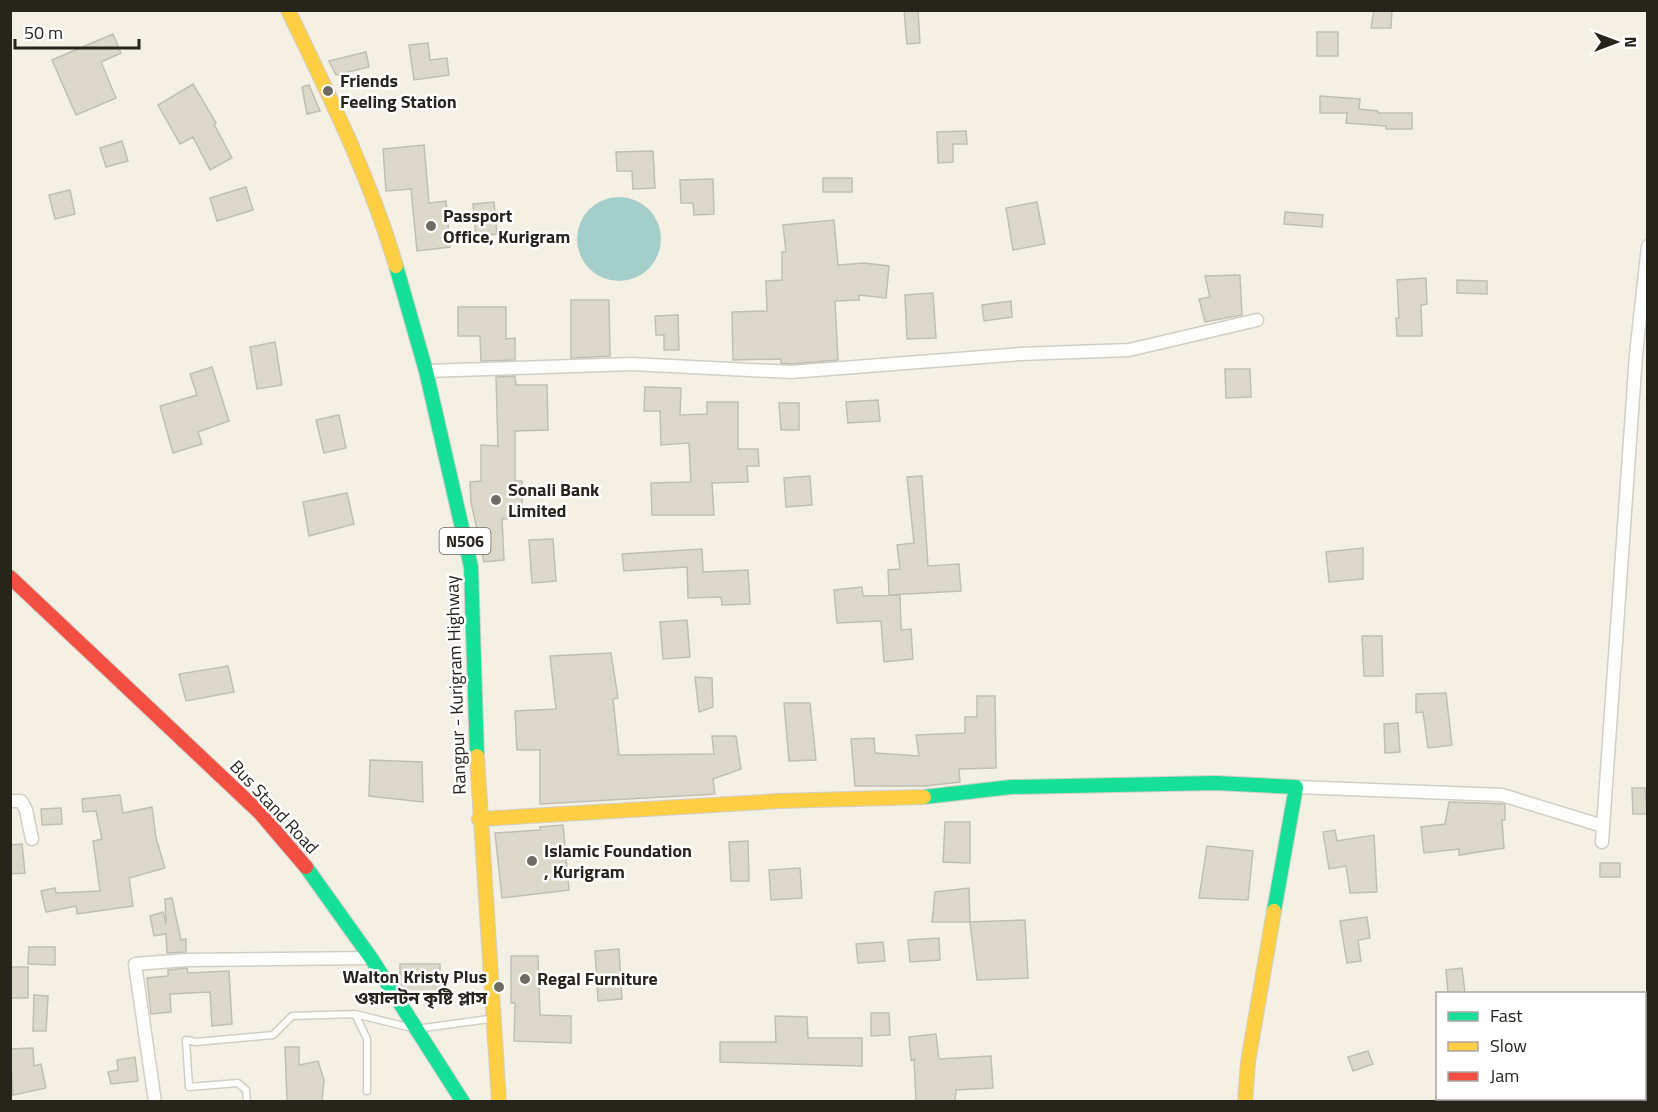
<svg xmlns="http://www.w3.org/2000/svg" width="1658" height="1112" viewBox="0 0 1658 1112" font-family="'Titillium Web','Noto Sans Bengali',sans-serif">
<rect width="100%" height="100%" fill="#f4f0e4"/>
<path fill="#a4ceca" d="M577 239a42 42 0 1 1 84 0a42 42 0 1 1-84 0Z"/>
<path fill="#dcd8ca" stroke="#c1beb5" stroke-width="1.5" d="M 904,10 L 918,10 L 920,43 L 907,44 Z
M 1374,10 L 1392,10 L 1391,28 L 1371,28 Z
M 1317,32 L 1338,32 L 1338,56 L 1317,56 Z
M 113,34 L 121,53 L 101,62 L 116,98 L 76,115 L 52,60 Z
M 428,43 L 430,60 L 447,58 L 449,75 L 414,80 L 409,45 Z
M 366,52 L 369,67 L 336,75 L 329,61 Z
M 193,84 L 216,123 L 214,124 L 232,158 L 210,170 L 193,137 L 180,144 L 158,105 Z
M 309,85 L 320,111 L 307,114 L 302,87 Z
M 1320,96 L 1360,99 L 1359,109 L 1378,111 L 1378,113 L 1412,113 L 1412,129 L 1386,129 L 1386,126 L 1346,123 L 1347,113 L 1320,113 Z
M 966,131 L 967,144 L 953,144 L 953,162 L 938,163 L 937,132 Z
M 122,141 L 128,161 L 106,167 L 100,148 Z
M 424,145 L 429,203 L 446,201 L 450,247 L 417,251 L 411,189 L 386,191 L 383,149 Z
M 653,151 L 655,188 L 633,189 L 632,171 L 617,171 L 616,152 Z
M 823,178 L 852,178 L 852,192 L 823,192 Z
M 713,179 L 714,214 L 694,215 L 693,203 L 681,203 L 680,180 Z
M 246,187 L 253,210 L 217,221 L 210,198 Z
M 70,190 L 75,214 L 55,219 L 49,195 Z
M 494,202 L 497,234 L 476,236 L 473,204 Z
M 1037,202 L 1045,244 L 1013,250 L 1006,208 Z
M 1285,212 L 1323,215 L 1322,227 L 1284,224 Z
M 834,220 L 838,265 L 864,263 L 889,266 L 886,298 L 859,295 L 859,300 L 835,301 L 838,360 L 791,364 L 781,363 L 781,359 L 733,360 L 732,312 L 767,311 L 766,281 L 782,280 L 782,252 L 786,252 L 783,225 Z
M 1240,275 L 1242,315 L 1205,322 L 1199,299 L 1210,297 L 1205,276 Z
M 1426,278 L 1427,304 L 1421,305 L 1422,336 L 1397,336 L 1396,318 L 1399,318 L 1397,280 Z
M 1457,280 L 1487,281 L 1487,294 L 1457,293 Z
M 933,293 L 936,338 L 907,339 L 905,295 Z
M 571,300 L 609,300 L 610,356 L 571,358 Z
M 1011,301 L 1012,317 L 984,321 L 982,305 Z
M 458,307 L 506,307 L 506,339 L 515,338 L 515,360 L 481,361 L 480,336 L 458,336 Z
M 678,315 L 679,350 L 664,350 L 664,335 L 656,335 L 655,316 Z
M 275,342 L 282,385 L 257,389 L 250,347 Z
M 212,367 L 229,421 L 198,432 L 202,444 L 173,453 L 160,406 L 197,395 L 190,374 Z
M 1225,369 L 1250,369 L 1251,397 L 1226,398 Z
M 515,376 L 516,385 L 547,385 L 548,430 L 515,431 L 515,481 L 522,481 L 522,518 L 502,519 L 504,560 L 484,562 L 471,502 L 470,482 L 481,481 L 481,445 L 498,446 L 496,377 Z
M 645,387 L 681,388 L 680,415 L 707,414 L 707,402 L 738,402 L 738,449 L 758,449 L 759,466 L 747,466 L 748,482 L 712,483 L 714,515 L 652,515 L 651,483 L 691,482 L 689,443 L 661,445 L 660,411 L 644,411 Z
M 878,400 L 880,421 L 848,423 L 846,402 Z
M 779,403 L 799,403 L 799,430 L 781,430 Z
M 339,415 L 346,448 L 324,453 L 316,420 Z
M 810,476 L 812,505 L 786,507 L 784,478 Z
M 922,476 L 928,566 L 959,564 L 961,591 L 889,595 L 888,570 L 900,569 L 897,545 L 914,543 L 907,477 Z
M 347,493 L 354,524 L 309,536 L 303,502 Z
M 553,539 L 556,581 L 532,583 L 529,540 Z
M 1363,548 L 1363,579 L 1329,582 L 1326,552 Z
M 702,549 L 703,572 L 748,570 L 750,604 L 722,605 L 721,597 L 688,598 L 687,567 L 624,571 L 622,554 Z
M 862,587 L 863,596 L 900,595 L 901,630 L 911,629 L 913,659 L 884,662 L 881,621 L 837,623 L 834,590 Z
M 687,620 L 690,657 L 663,659 L 660,622 Z
M 1362,636 L 1382,636 L 1383,676 L 1364,676 Z
M 611,653 L 618,698 L 613,699 L 619,755 L 714,754 L 712,736 L 736,736 L 741,769 L 713,779 L 715,794 L 540,804 L 540,750 L 517,750 L 515,711 L 556,709 L 550,656 Z
M 228,666 L 234,692 L 186,701 L 179,674 Z
M 695,677 L 712,678 L 713,707 L 699,712 Z
M 1446,693 L 1452,745 L 1428,748 L 1423,712 L 1416,713 L 1416,694 Z
M 977,696 L 995,696 L 996,768 L 959,769 L 960,782 L 925,786 L 855,786 L 851,739 L 874,738 L 875,753 L 919,756 L 916,735 L 965,733 L 965,717 L 977,717 Z
M 784,703 L 810,703 L 816,760 L 789,761 Z
M 1398,723 L 1400,752 L 1385,753 L 1384,724 Z
M 370,760 L 422,762 L 423,802 L 369,796 Z
M 1632,788 L 1645,788 L 1647,814 L 1633,814 Z
M 120,795 L 123,813 L 152,807 L 156,838 L 165,868 L 129,878 L 133,906 L 77,914 L 76,906 L 46,912 L 41,891 L 55,888 L 56,893 L 100,891 L 93,841 L 102,839 L 96,811 L 83,812 L 82,799 Z
M 1449,802 L 1505,804 L 1505,820 L 1502,820 L 1504,848 L 1459,855 L 1459,849 L 1424,853 L 1421,827 L 1445,824 Z
M 61,808 L 62,824 L 42,825 L 41,809 Z
M 945,822 L 970,822 L 970,863 L 943,862 Z
M 563,825 L 569,890 L 502,898 L 495,833 L 540,830 L 540,827 Z
M 1335,830 L 1337,841 L 1374,835 L 1377,892 L 1350,893 L 1346,866 L 1329,869 L 1323,832 Z
M 748,841 L 749,881 L 731,881 L 729,842 Z
M 22,844 L 25,873 L 10,874 L 10,845 Z
M 1207,846 L 1253,851 L 1248,900 L 1199,898 Z
M 1600,863 L 1620,863 L 1620,877 L 1600,877 Z
M 800,868 L 802,898 L 771,900 L 769,870 Z
M 969,888 L 970,922 L 932,922 L 935,892 Z
M 172,898 L 181,940 L 186,939 L 186,952 L 167,953 L 166,934 L 154,936 L 150,916 L 163,912 L 166,924 L 165,899 Z
M 1367,917 L 1370,938 L 1358,940 L 1361,961 L 1347,963 L 1340,921 Z
M 1025,920 L 1028,978 L 977,980 L 970,922 Z
M 939,938 L 940,960 L 910,962 L 908,940 Z
M 883,942 L 885,961 L 858,963 L 856,944 Z
M 29,947 L 55,947 L 55,965 L 28,964 Z
M 619,949 L 622,999 L 598,1001 L 595,951 Z
M 511,956 L 538,956 L 540,1015 L 571,1016 L 571,1043 L 514,1041 L 515,1003 L 511,1003 Z
M 400,964 L 440,964 L 440,993 L 407,993 L 400,983 Z
M 10,967 L 28,967 L 28,998 L 10,998 Z
M 187,968 L 188,973 L 229,971 L 232,1024 L 212,1026 L 210,992 L 170,994 L 171,1012 L 151,1014 L 147,978 L 168,976 L 168,970 Z
M 1462,968 L 1465,993 L 1448,993 L 1446,970 Z
M 34,995 L 48,996 L 46,1031 L 33,1031 Z
M 871,1013 L 889,1013 L 890,1035 L 871,1036 Z
M 775,1016 L 807,1017 L 808,1038 L 862,1038 L 862,1066 L 720,1062 L 720,1042 L 776,1042 Z
M 936,1034 L 939,1059 L 991,1056 L 993,1088 L 956,1090 L 955,1101 L 916,1101 L 914,1059 L 911,1060 L 909,1037 Z
M 285,1047 L 299,1047 L 299,1065 L 318,1061 L 324,1080 L 322,1101 L 287,1101 Z
M 33,1048 L 34,1066 L 41,1064 L 46,1088 L 13,1095 L 10,1049 Z
M 1368,1051 L 1373,1064 L 1353,1071 L 1348,1057 Z
M 135,1057 L 138,1081 L 111,1084 L 108,1072 L 118,1070 L 117,1060 Z"/>
<g fill="none" stroke-linecap="round" stroke-linejoin="round">
<defs>
<path id="lane" d="M 355,1014 L 416,1029 L 489,1019
M 247,1102 L 246,1090 L 238,1083 L 189,1087 L 186,1040 L 196,1042 L 273,1035 L 292,1016 L 355,1014 L 367,1039 L 367,1091"/>
<path id="street" d="M 426,371 L 632,364 L 791,372 L 1020,354 L 1129,350 L 1257,320
M 1296,787 L 1502,795 L 1603,826
M 10,801 L 21,801 L 26,810 L 32,839
M 1602,842 L 1636,354 L 1648,246
M 155,1102 L 135,964 L 187,960 L 371,958"/>
<path id="fast" d="M 396,266 L 426,371 L 471,567 L 477,756
M 924,797 L 1011,787 L 1215,783 L 1296,787 L 1274,911
M 306,867 L 371,958 L 463,1102"/>
<path id="slow" d="M 288,10 C 328,93 370,177 396,266
M 477,756 L 499,1102
M 479,819 L 779,801 L 924,797
M 1245,1102 L 1248,1062 L 1274,911"/>
<path id="jam" d="M 10,577 L 260,813 L 306,867"/>
</defs>
<use href="#lane" stroke="#d1cec4" stroke-width="9"/>
<use href="#street" stroke="#d1cec4" stroke-width="15"/>
<use href="#fast" stroke="#d1cec4" stroke-width="16"/>
<use href="#slow" stroke="#d1cec4" stroke-width="16"/>
<use href="#jam" stroke="#d1cec4" stroke-width="16"/>
<use href="#lane" stroke="#fdfdfb" stroke-width="6"/>
<use href="#street" stroke="#fdfdfb" stroke-width="12"/>
<use href="#fast" stroke="#16e098" stroke-width="14"/>
<use href="#slow" stroke="#ffcf43" stroke-width="14"/>
<use href="#jam" stroke="#f24e42" stroke-width="14"/>
</g>
<g fill="#6f6b62" stroke="#fff" stroke-width="2">
<circle cx="328" cy="91" r="6"/>
<circle cx="431" cy="226" r="6"/>
<circle cx="496" cy="500" r="6"/>
<circle cx="532" cy="861" r="6"/>
<circle cx="525" cy="979" r="6"/>
<circle cx="499" cy="987" r="6"/>
</g>
<g text-anchor="middle" stroke-width="5" stroke-linejoin="round" paint-order="stroke">
<rect fill="#fff" stroke="#686660" stroke-width="1.5" x="439.5" y="528" width="51" height="26" rx="4.5"/>
<g font-size="16" font-weight="bold" fill="#27241c">
<text x="465" y="547">N506</text>
</g>
<g font-size="18" font-weight="bold" fill="#27241c" stroke="#fff" text-anchor="start">
<text x="340" y="87">Friends<tspan x="340" dy="21">Feeling Station</tspan></text>
<text x="443" y="222">Passport<tspan x="443" dy="21">Office, Kurigram</tspan></text>
<text x="508" y="496">Sonali Bank<tspan x="508" dy="21">Limited</tspan></text>
<text x="544" y="857">Islamic Foundation<tspan x="544" dy="21">, Kurigram</tspan></text>
<text x="487" y="983" text-anchor="end">Walton Kristy Plus<tspan x="487" dy="21">ওয়ালটন কৃষ্টি প্লাস</tspan></text>
<text x="537" y="985">Regal Furniture</text>
</g>
<g font-size="18" fill="#27241c" stroke="#fff">
<text transform="translate(456 685) rotate(-92)" y="6">Rangpur - Kurigram Highway</text>
<text transform="translate(274 807) rotate(47)" y="6">Bus Stand Road</text>
</g>
</g>
<rect width="1658" height="1112" fill="none" stroke="#27241c" stroke-width="24"/>
<rect x="1436" y="992" width="210" height="108" fill="#ffffff" stroke="#a9a7a4" stroke-width="1.5"/>
<rect x="1448" y="1012" width="30" height="9" fill="#16e098" stroke="#a9a7a4" stroke-width="1.5"/>
<text x="1490" y="1022" font-size="18" fill="#27241c">Fast</text>
<rect x="1448" y="1042" width="30" height="9" fill="#ffcf43" stroke="#a9a7a4" stroke-width="1.5"/>
<text x="1490" y="1052" font-size="18" fill="#27241c">Slow</text>
<rect x="1448" y="1072" width="30" height="9" fill="#f24e42" stroke="#a9a7a4" stroke-width="1.5"/>
<text x="1490" y="1082" font-size="18" fill="#27241c">Jam</text>
<g transform="translate(1616 42) rotate(90)" stroke="#ffffff" stroke-width="4.5" paint-order="stroke">
<path d="M0-4.5L10 22L0 15L-10 22Z" fill="#27241c"/>
<text y="-9" font-size="16" font-weight="bold" text-anchor="middle" fill="#27241c">N</text>
</g>
<path d="M15 39v9h124v-9" fill="none" stroke="#27241c" stroke-width="3"/>
<text x="24" y="39" font-size="18" fill="#27241c" stroke="#ffffff" stroke-width="4.5" paint-order="stroke">50 m</text>
</svg>
